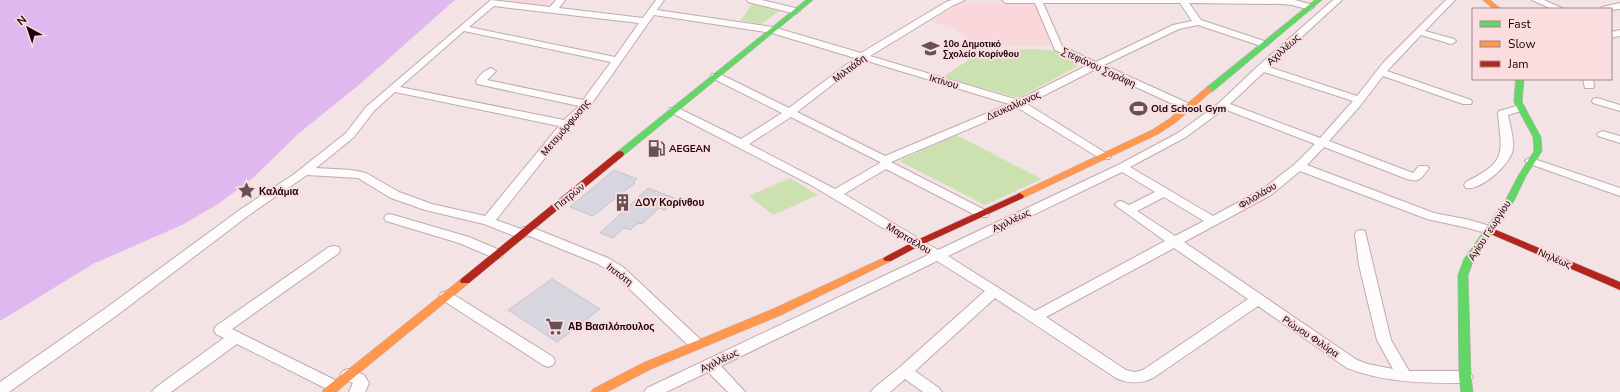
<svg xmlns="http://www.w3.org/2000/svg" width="1620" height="392" viewBox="0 0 1620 392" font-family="'Nunito Sans',sans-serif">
<rect width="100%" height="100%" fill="#f4e3e5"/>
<path fill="#fad7da" d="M 510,0 L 551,0 L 543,8 L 506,4 Z
M 970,3 L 1037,4 L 1051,46 L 981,46 L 952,28 L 931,21 L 959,5 Z"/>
<path fill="#cce1b0" d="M 752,4 L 779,11 L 762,24 L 742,21 L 741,20 Z
M 1032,49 C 1044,50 1076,50 1078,66 L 1018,98 L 943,77 L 982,51 Z
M 956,135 L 1034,175 L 1042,179 L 985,205 L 899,161 Z
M 790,178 L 818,195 L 773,215 L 749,196 Z"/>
<path fill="#e0b8f0" d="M 0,0 L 455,0 L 360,84 L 298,134 L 253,178 L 218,204 L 184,224 L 93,264 L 0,321 Z"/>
<path fill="#d7d5dd" stroke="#c4c4ce" d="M 614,170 L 637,179 L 633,182 L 635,183 L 593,216 L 570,207 Z
M 648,188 L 677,199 L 665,210 L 659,208 L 642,224 L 638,223 L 630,230 L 624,228 L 613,238 L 600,233 Z
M 552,279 L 600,309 L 557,342 L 508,310 Z"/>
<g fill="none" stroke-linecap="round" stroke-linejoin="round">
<defs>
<path id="street" d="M 491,0 L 550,7 L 556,0 L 565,0 L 559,8 L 643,18 L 656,0 L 664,0 L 657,10 L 773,27 L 861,53 L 946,2 L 952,0 L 965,0 L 952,6 L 870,56 L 1018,100 L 1088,65 L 1055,50 L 1035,3 L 1006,3 L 1002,0 L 1295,0 L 1313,5 L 1314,7 L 1310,10 L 1292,5 L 1282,4 L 1189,3 L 1201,20 L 1267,42 L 1269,44 L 1267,46 L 1261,46 L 1198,25 L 1179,29 L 1104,65 L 1192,105 L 1193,107 L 1192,109 L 1184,109 L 1096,69 L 1027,104 L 1109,155 L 1111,157 L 1109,159 L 1101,159 L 1018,108 L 891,162 L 987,211 L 989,214 L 987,217 L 979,217 L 886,169 L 844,194 L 938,250 L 1118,165 L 1178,133 L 1219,103 L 1258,66 L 1333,0 L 1342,0 L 1269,67 L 1357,96 L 1383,63 L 1446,0 L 1455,0 L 1425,31 L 1454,39 L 1456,41 L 1454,43 L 1451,44 L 1421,35 L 1387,71 L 1471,100 L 1472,102 L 1471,104 L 1463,104 L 1383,76 L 1360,106 L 1329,141 L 1413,173 L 1419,166 L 1427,166 L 1429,168 C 1421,178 1420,183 1407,179 L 1324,147 L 1307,165 L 1434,213 L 1470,220 L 1493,227 L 1495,230 L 1493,233 L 1489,234 L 1468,228 L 1427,219 L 1300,171 L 1271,195 L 1184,242 L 1357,360 L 1368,364 L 1393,369 L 1377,340 L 1359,265 L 1355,234 L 1357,231 L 1361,230 L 1365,231 L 1391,340 L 1409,371 L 1465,371 L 1470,373 L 1473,377 L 1470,381 L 1465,383 C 1423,383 1387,383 1347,368 L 1258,306 L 1153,378 C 1140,384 1129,384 1116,378 L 995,298 L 915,371 L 939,388 L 942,392 L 923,392 L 905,379 L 890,392 L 871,392 L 874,388 L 900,367 L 985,291 L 937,261 L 721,366 L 745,392 L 728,392 L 708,372 L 666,392 L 644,392 L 647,388 L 928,255 L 811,185 L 670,112 L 669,110 L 670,108 L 678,108 L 741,139 L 782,113 L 712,78 L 711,76 L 712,74 L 720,74 L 789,108 L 855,58 L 772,33 L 654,15 L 590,106 L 570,126 L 496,220 L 521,229 L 523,227 L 531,227 L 608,258 L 623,267 L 701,340 L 703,344 L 701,348 L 696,349 L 691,348 L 613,273 L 598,264 L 527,235 L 525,237 L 521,238 L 517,237 L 484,224 L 425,210 L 391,198 L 358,178 L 307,175 L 249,215 L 116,316 L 9,392 L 0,392 L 0,382 L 106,308 L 241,209 L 293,175 L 346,133 L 366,107 ZM 1043,3 L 1180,3 L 1192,21 L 1173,25 L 1096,62 L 1062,46 ZM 494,6 L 639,23 L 615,57 L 469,27 ZM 464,31 L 611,62 L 583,100 L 487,80 L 496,71 L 491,68 C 485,70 478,76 476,82 L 477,84 L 579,106 L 564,120 L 400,87 ZM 864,60 L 1009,104 L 885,156 L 797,112 ZM 1264,72 L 1353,101 L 1320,138 L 1230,104 ZM 395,92 L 559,126 L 485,216 L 432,204 L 399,192 L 366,173 L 352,170 L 316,168 L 354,137 L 374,111 ZM 1224,109 L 1315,144 L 1295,164 L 1263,189 L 1213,216 L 1130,167 L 1186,137 ZM 791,117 L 880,162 L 880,163 L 835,189 L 749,144 ZM 1122,172 L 1155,192 L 1129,205 L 1121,201 L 1117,202 L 1115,205 L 1165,241 L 1035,311 L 948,256 ZM 1164,197 L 1204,221 L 1175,236 L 1137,211 ZM 1174,248 L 1248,299 L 1143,370 L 1135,372 L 1126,370 L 1046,317 Z
M 747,0 L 762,0 L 799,9 L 800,11 L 796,14 L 748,2 Z
M 1532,0 L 1544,0 L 1564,9 L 1552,9 Z
M 1620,3 L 1620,9 L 1611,10 L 1611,9 L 1601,9 L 1602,7 Z
M 1620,30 L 1620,36 L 1611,38 L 1611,32 Z
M 1583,79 L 1593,79 L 1594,86 L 1593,88 L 1585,88 Z
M 1597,98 L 1620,105 L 1620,111 L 1593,103 L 1592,101 L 1593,99 Z
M 1520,105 L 1525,108 L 1524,110 L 1508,115 C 1510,126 1514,137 1513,149 C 1511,164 1481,191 1466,188 L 1464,185 L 1466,182 C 1507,161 1502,155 1498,113 L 1499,111 Z
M 1602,131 L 1620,136 L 1620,143 L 1598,136 L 1597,134 Z
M 1531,158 L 1620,188 L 1620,196 L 1527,163 L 1525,161 L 1527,159 Z
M 390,214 L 469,237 L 502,251 L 503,254 L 502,257 L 497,258 L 492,257 L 459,243 L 386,221 L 384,218 L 386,215 Z
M 334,246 L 339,247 L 340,250 L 339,253 L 232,329 L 339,382 L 342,386 L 339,390 L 334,392 L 329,390 L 237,344 L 171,392 L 152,392 L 155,388 L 224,338 L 216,334 L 214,330 L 216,326 L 329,247 Z
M 446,291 L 451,293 L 553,357 L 555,361 L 553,365 L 548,367 L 543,365 L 441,299 L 439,296 L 441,293 Z
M 348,369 L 364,375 L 369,383 L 365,392 L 349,392 L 353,383 L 343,379 L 340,375 L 343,371 Z"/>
<path id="fast" d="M 806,0 L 813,0 L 623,156 L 617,156 L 616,154 L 617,152 Z
M 1315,0 L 1322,0 L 1212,92 L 1206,92 L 1206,88 Z
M 1516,79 L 1524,79 L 1522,102 L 1541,137 L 1542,151 L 1526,176 L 1514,201 L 1474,259 L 1468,275 L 1471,377 L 1473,392 L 1461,392 L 1459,377 L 1458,275 L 1464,259 L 1505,201 L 1518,176 L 1534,151 L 1533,137 L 1514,102 Z"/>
<path id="slow" d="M 1483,0 L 1490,0 L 1501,9 L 1494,9 Z
M 1206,88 L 1209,88 L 1213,90 L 1175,123 L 1158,134 L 1023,198 L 1020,199 L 1016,196 L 1017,194 L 1152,130 L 1169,119 Z
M 888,256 L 891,257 L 893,259 L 891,261 L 781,315 L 651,369 L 607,392 L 591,392 L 593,389 L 643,363 L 773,309 Z
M 465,278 L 469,279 L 470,281 L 469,283 L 336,392 L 322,392 L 324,389 L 461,279 Z"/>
<path id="jam" d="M 620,151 L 623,152 L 624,154 L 623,156 L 469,283 L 461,283 L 460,281 L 461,279 L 617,152 Z
M 1020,193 L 1024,196 L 1023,198 L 921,245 L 891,261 L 885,261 L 883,259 L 885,257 L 915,241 Z
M 1489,227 L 1620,282 L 1620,290 L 1486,232 L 1484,230 L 1486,228 Z"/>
</defs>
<use href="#street" stroke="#bfabad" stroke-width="2"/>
<use href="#fast" stroke="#bfabad" stroke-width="1"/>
<use href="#slow" stroke="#bfabad" stroke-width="1"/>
<use href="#jam" stroke="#bfabad" stroke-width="1"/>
<use href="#street" fill="#fdfbfb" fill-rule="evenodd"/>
<use href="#fast" fill="#63d668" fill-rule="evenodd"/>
<use href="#slow" fill="#ff974d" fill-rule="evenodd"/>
<use href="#jam" fill="#b3261e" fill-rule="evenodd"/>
</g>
<defs>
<symbol id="school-bare" viewBox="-9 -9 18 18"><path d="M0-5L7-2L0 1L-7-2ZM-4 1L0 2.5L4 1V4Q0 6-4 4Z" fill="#665255" stroke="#fadddf" stroke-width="2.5" paint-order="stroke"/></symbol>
<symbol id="stadium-bare" viewBox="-9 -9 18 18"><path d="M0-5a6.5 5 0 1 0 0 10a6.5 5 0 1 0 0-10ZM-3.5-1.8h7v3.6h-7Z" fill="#665255" stroke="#fadddf" stroke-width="2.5" paint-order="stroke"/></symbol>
<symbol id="fuel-bare" viewBox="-9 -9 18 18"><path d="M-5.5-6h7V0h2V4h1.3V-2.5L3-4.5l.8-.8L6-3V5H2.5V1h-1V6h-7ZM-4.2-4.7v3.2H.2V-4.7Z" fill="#665255" stroke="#fadddf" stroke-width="2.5" paint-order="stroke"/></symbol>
<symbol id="sight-bare" viewBox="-9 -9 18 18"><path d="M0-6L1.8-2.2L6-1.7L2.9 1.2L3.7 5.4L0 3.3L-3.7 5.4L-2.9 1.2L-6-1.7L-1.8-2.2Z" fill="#665255" stroke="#fadddf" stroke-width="2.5" paint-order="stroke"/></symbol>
<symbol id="building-bare" viewBox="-9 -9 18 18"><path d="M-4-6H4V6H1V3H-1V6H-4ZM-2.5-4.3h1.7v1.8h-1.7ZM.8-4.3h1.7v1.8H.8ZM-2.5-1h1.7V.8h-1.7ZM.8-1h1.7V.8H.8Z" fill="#665255" stroke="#fadddf" stroke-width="2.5" paint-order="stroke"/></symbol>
<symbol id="supermarket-bare" viewBox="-9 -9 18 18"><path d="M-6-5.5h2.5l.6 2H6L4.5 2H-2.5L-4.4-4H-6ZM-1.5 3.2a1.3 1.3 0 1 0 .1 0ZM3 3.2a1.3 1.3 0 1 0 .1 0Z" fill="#665255" stroke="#fadddf" stroke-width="2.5" paint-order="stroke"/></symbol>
</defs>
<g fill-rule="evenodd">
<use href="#school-bare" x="918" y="36" width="25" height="25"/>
<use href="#stadium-bare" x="1126" y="96" width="25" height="25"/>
<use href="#fuel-bare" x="644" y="136" width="25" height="25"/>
<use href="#sight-bare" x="234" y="178" width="25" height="25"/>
<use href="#building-bare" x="610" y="190" width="25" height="25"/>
<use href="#supermarket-bare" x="542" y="314" width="25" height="25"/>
</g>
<g text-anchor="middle" stroke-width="4" stroke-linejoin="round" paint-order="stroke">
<g font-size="9" font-weight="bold" fill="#1a0407" stroke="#fadddf" text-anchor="start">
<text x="943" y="47">10ο Δημοτικό<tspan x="943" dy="10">Σχολείο Κορίνθου</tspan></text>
</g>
<g font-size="10" fill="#1a0407" stroke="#fadddf">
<text transform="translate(1283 49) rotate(-42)" y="4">Αχιλλέως</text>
<text transform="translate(1099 67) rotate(25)" y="4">Στεφάνου Σαράφη</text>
<text transform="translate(849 68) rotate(-37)" y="4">Μιλτιάδη</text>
<text transform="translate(944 81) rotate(17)" y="4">Ικτίνου</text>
<text transform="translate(1013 105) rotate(-24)" y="4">Δευκαλίωνος</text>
<text transform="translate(565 127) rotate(-50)" y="4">Μεταμόρφωσης</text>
<text transform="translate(1257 195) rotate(-31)" y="4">Φιλολάου</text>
<text transform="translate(569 196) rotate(-39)" y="4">Πατρών</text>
<text transform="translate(1011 220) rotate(-26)" y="4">Αχιλλέως</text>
<text transform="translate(1489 230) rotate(-57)" y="4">Αγίου Γεωργίου</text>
<text transform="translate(909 238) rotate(31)" y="4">Μαρτσέλου</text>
<text transform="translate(1555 258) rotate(23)" y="4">Νηλέως</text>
<text transform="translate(620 274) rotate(37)" y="4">Ιππότη</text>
<text transform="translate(1311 336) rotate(34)" y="4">Ρώμου Φιλύρα</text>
<text transform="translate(719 360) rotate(-26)" y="4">Αχιλλέως</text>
</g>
<g font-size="10" font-weight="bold" fill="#1a0407" stroke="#fadddf" text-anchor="start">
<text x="1151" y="112">Old School Gym</text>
<text x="669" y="152">AEGEAN</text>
<text x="259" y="195">Καλάμια</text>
<text x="635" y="206">ΔΟΥ Κορίνθου</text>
<text x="568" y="330">ΑΒ Βασιλόπουλος</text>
</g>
</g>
<rect x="1472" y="8" width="140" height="72" fill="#fadddf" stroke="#a08689"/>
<rect x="1480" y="21" width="20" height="6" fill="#63d668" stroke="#a08689"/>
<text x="1508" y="28" font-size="12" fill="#1a0407">Fast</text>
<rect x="1480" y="41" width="20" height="6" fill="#ff974d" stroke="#a08689"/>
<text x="1508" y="48" font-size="12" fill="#1a0407">Slow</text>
<rect x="1480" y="61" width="20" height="6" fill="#b3261e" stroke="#a08689"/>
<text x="1508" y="68" font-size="12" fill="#1a0407">Jam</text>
<g transform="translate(28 28) rotate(320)" stroke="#fadddf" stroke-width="3" paint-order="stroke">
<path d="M0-3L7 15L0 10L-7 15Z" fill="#1a0407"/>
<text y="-6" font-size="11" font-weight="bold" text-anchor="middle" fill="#1a0407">N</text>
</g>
</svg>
